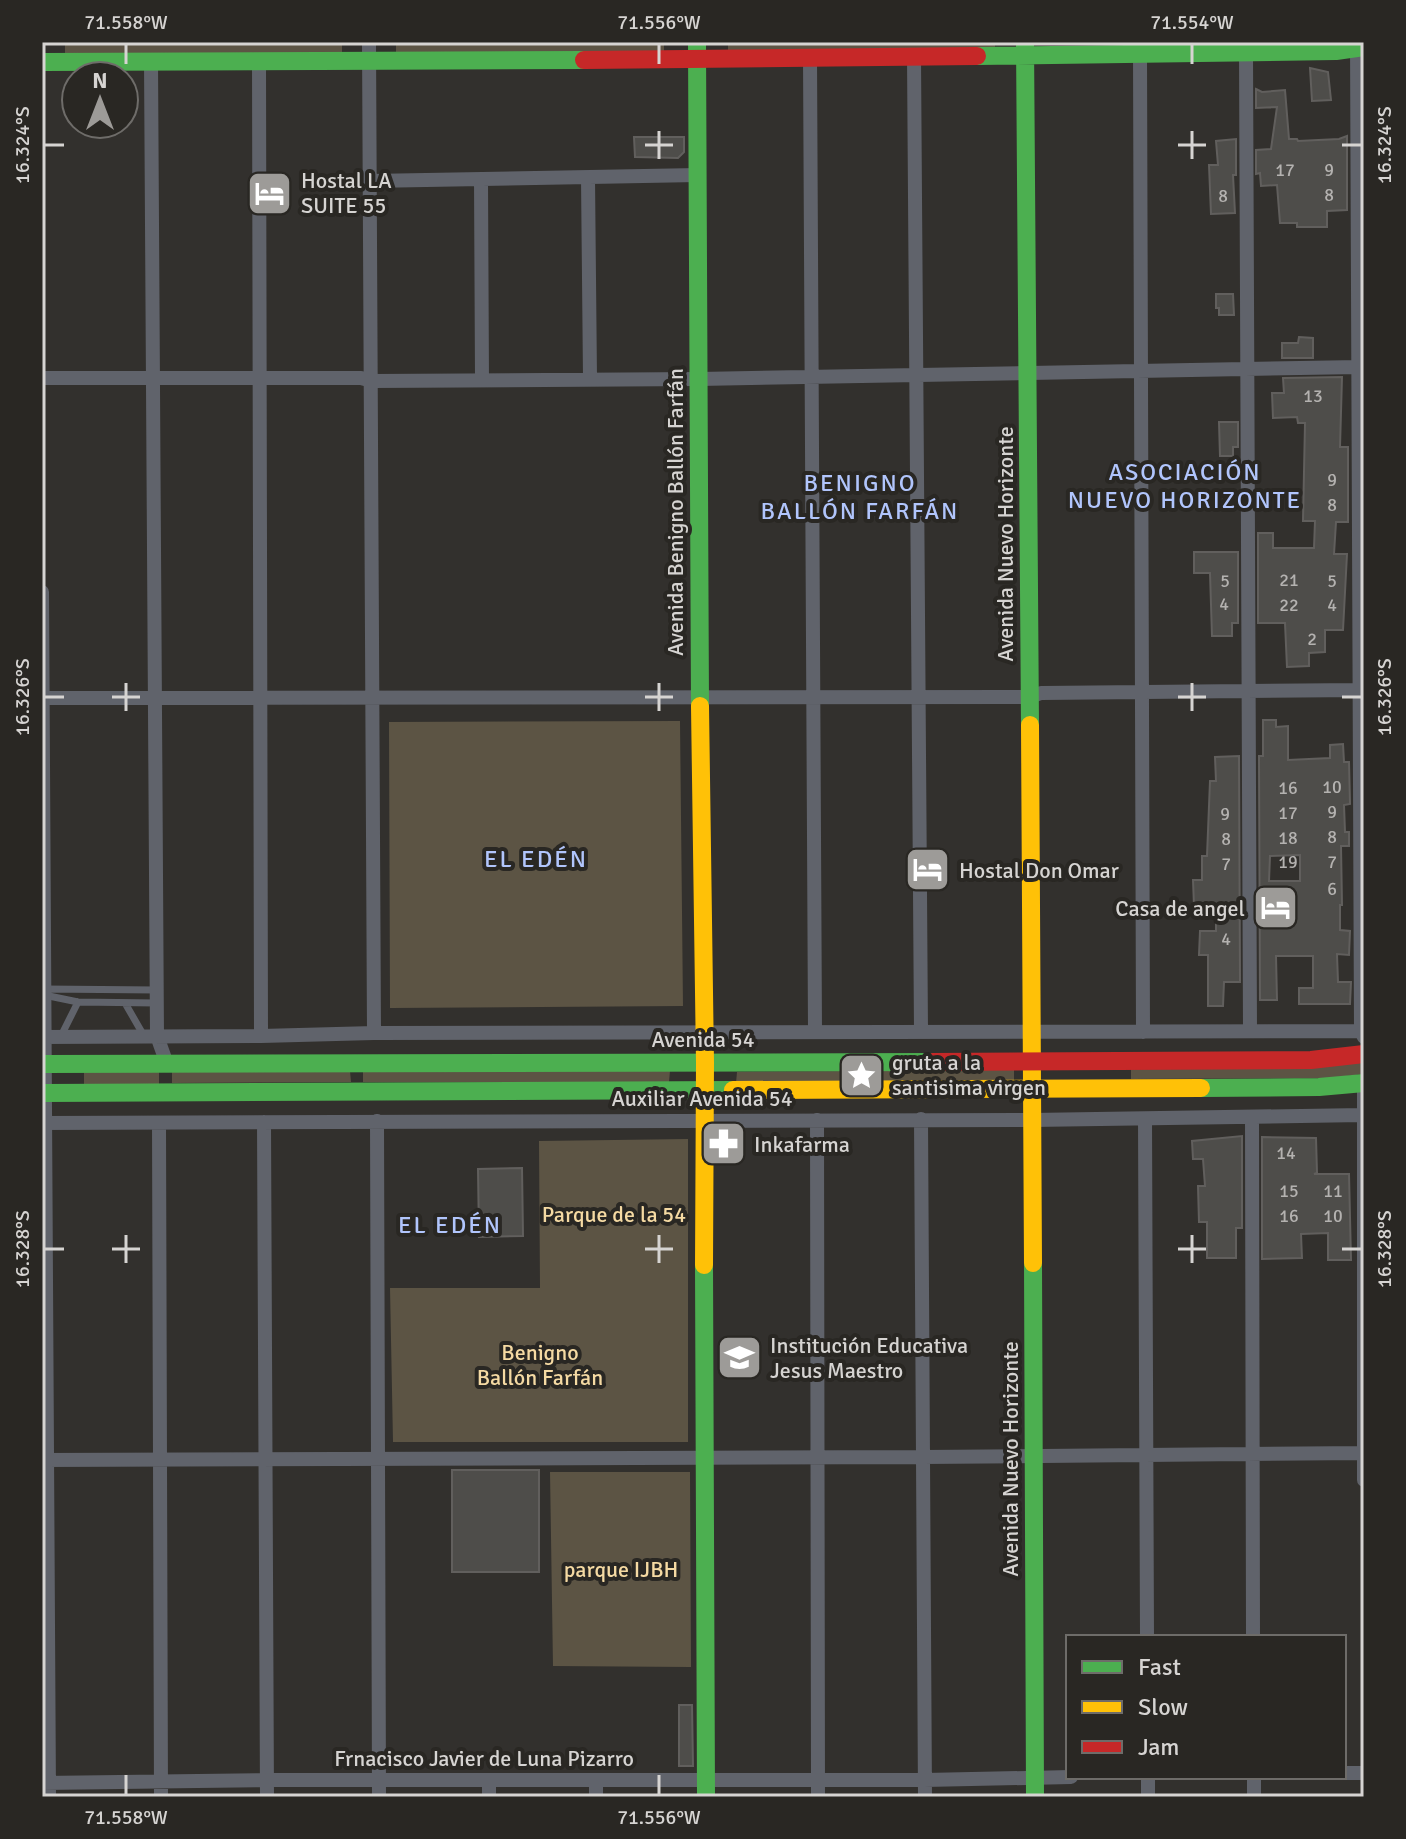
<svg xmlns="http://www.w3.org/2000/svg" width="1406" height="1839" viewBox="0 0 1406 1839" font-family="Signika,sans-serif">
<rect width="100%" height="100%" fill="#32302d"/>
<path fill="#5c5444" d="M 728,42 L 995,42 L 995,49 L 728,51 Z
M 664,43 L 664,51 L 396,53 L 396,45 Z
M 65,45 L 342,45 L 342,53 L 65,54 Z
M 680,721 L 683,1006 L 390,1008 L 389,722 Z
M 1364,1061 L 1364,1074 L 1329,1078 L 1131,1079 L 1131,1069 Z
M 1014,1069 L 1014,1080 L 873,1081 L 873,1070 Z
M 363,1070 L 670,1071 L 669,1082 L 363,1082 Z
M 350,1071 L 351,1082 L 172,1083 L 172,1072 Z
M 857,1071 L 857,1082 L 736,1083 L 737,1072 Z
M 84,1072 L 159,1072 L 159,1084 L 84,1084 Z
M 688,1139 L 688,1442 L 393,1442 L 390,1288 L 540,1288 L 539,1141 Z
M 550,1472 L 690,1472 L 691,1667 L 553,1666 Z"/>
<path fill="#4e4d4a" stroke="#615f5d" stroke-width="2" fill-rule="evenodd" d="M 1310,68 L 1328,72 L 1331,100 L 1312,101 Z
M 1256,89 L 1262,92 L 1285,90 L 1289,139 L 1297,139 L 1298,141 L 1339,139 L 1347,136 L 1347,210 L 1327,211 L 1327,227 L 1297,227 L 1297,223 L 1280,223 L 1277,185 L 1261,186 L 1260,173 L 1256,174 L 1256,150 L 1271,149 L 1277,107 L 1256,108 Z
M 634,137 L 684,137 L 684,152 L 678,158 L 635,157 Z
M 1236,139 L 1236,175 L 1233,175 L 1235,213 L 1211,214 L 1209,165 L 1218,165 L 1216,141 Z
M 1216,294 L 1233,294 L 1234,315 L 1219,315 L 1219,308 L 1216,308 Z
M 1299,337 L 1313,338 L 1313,358 L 1282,358 L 1282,343 L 1298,343 Z
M 1342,377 L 1340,447 L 1348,447 L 1348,522 L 1336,522 L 1334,554 L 1347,554 L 1343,630 L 1325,630 L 1325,652 L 1309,653 L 1309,666 L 1287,667 L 1285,623 L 1258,623 L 1258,533 L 1273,533 L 1273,548 L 1314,548 L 1315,521 L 1303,521 L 1305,423 L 1298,423 L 1297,417 L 1273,418 L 1272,393 L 1284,393 L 1283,378 Z
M 1219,422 L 1238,422 L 1238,447 L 1233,447 L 1233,456 L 1220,456 Z
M 1194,552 L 1238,552 L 1238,623 L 1232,623 L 1232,636 L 1212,636 L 1210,573 L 1194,573 Z
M 1263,720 L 1276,720 L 1276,727 L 1288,726 L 1288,760 L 1330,758 L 1330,745 L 1343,744 L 1344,762 L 1349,762 L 1350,804 L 1344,805 L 1345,832 L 1349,832 L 1349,846 L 1341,846 L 1342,905 L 1340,905 L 1340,930 L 1350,931 L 1349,955 L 1337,954 L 1338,982 L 1351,982 L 1350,1004 L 1299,1004 L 1299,988 L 1313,988 L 1313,956 L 1276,956 L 1277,1000 L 1260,1000 L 1259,756 L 1263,756 ZM 1300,855 L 1300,881 L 1269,881 L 1270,856 Z
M 1239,756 L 1240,982 L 1224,982 L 1223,1006 L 1208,1006 L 1208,955 L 1199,955 L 1200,931 L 1216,931 L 1216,905 L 1194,906 L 1193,880 L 1202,880 L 1202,856 L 1207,856 L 1210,781 L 1216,781 L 1215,757 Z
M 1242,1136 L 1242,1228 L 1236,1228 L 1236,1258 L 1207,1258 L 1207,1222 L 1199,1222 L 1198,1186 L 1205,1186 L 1203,1159 L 1193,1159 L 1192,1141 Z
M 1262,1137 L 1316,1138 L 1317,1173 L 1314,1174 L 1349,1174 L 1351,1260 L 1328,1260 L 1328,1233 L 1301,1234 L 1302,1258 L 1262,1259 Z
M 522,1168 L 523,1236 L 479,1237 L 478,1169 Z
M 452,1470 L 539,1470 L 539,1572 L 452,1572 Z
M 679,1705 L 692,1705 L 693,1766 L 679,1766 Z"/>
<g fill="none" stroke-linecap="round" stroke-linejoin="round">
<path stroke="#60636b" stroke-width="7" d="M 44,989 L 157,990
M 44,995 L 78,1002 L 157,1003
M 125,1003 L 144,1036
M 61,1036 L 78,1002"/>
<path stroke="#60636b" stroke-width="14" d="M 369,42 L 374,1033
M 1357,42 L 1361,1031 L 1364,1037
M 1246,53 L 1250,1031
M 1140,54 L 1143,1032
M 810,57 L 815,1031
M 914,57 L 921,1031
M 259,60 L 261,1036
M 151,61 L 157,1036 L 167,1064
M 588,178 L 590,378
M 481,179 L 482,379
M 370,181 L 698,175
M 42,378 L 361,378 L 372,381 L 699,379 L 1359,367
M 42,592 L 49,1797
M 42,698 L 1030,697 L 1041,693 L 1360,690
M 42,1037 L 261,1036 L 374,1033 L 1361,1031
M 1364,1089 L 1364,1480
M 1252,1118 L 1253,1637
M 921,1119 L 925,1797
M 1145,1119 L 1147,1637
M 817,1120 L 818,1797
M 377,1121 L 379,1797
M 264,1122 L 267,1797
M 42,1123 L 1032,1120 L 1363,1115
M 159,1123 L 161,1797
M 42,1460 L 923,1457 L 1364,1453
M 1344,1773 L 1364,1773
M 1148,1777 L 1148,1797
M 1254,1777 L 1254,1797
M 596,1780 L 596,1797
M 489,1781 L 489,1797
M 42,1783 L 267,1780 L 925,1780 L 1071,1777"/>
<path stroke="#4caf50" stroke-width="18" d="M 697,42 L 700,706
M 1025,42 L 1030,725
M 977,56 L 1336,51 L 1364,47
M 42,62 L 584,60
M 42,1064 L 932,1062
M 1201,1088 L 1319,1087 L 1364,1083
M 42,1093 L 733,1090
M 1033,1263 L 1035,1797
M 704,1265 L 706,1797"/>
<path stroke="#ffc107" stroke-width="18" d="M 700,706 L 705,1063 L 704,1265
M 1030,725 L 1033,1263
M 733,1090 L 1201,1088"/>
<path stroke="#c62828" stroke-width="18" d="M 584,60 L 977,56
M 932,1062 L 1311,1060 L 1364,1054"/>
</g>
<path fill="none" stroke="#d6d4d2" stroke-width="3" d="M 126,44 L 126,64M 659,44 L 659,64M 1192,44 L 1192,64M 659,131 L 659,159M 1192,131 L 1192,159M 44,145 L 64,145M 645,145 L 673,145M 1178,145 L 1206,145M 1342,145 L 1362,145M 126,683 L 126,711M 659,683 L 659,711M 1192,683 L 1192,711M 44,697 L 64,697M 112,697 L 140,697M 645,697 L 673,697M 1178,697 L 1206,697M 1342,697 L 1362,697M 126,1235 L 126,1263M 659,1235 L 659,1263M 1192,1235 L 1192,1263M 44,1249 L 64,1249M 112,1249 L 140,1249M 645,1249 L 673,1249M 1178,1249 L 1206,1249M 1342,1249 L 1362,1249M 126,1775 L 126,1795M 659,1775 L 659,1795"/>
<defs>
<symbol id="hotel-square" viewBox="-11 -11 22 22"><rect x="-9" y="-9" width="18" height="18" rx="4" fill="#9d9b98" stroke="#292723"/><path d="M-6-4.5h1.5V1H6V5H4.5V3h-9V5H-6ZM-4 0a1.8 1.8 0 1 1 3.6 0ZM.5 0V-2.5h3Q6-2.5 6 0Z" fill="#fff"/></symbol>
<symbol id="sight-square" viewBox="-11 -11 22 22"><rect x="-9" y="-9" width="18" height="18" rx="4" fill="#9d9b98" stroke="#292723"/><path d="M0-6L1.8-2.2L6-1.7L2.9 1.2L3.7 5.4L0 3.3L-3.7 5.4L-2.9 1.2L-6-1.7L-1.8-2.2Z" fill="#fff"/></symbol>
<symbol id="pharmacy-square" viewBox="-11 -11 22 22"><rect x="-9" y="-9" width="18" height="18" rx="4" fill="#9d9b98" stroke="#292723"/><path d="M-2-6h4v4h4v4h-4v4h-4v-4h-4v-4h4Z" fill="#fff"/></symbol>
<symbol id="school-square" viewBox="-11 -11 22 22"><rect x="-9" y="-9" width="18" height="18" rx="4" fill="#9d9b98" stroke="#292723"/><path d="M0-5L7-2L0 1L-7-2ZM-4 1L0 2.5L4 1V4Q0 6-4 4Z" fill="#fff"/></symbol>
</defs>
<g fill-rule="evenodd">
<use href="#hotel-square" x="244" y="168" width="51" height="51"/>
<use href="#hotel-square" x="902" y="844" width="51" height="51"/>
<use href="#hotel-square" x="1250" y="882" width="51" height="51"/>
<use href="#sight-square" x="836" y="1050" width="51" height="51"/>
<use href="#pharmacy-square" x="698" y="1118" width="51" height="51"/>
<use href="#school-square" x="714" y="1332" width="51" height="51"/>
</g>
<g text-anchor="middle" stroke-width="8" stroke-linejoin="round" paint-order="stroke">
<g font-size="18" fill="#b4b2b0">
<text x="1285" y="176">17</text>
<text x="1329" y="176">9</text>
<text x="1329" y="201">8</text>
<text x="1223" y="202">8</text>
<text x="1313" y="402">13</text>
<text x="1332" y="486">9</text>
<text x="1332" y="511">8</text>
<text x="1289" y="586">21</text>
<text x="1225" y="587">5</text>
<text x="1332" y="587">5</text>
<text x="1224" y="610">4</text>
<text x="1289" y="611">22</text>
<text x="1332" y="611">4</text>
<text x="1312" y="645">2</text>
<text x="1332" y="793">10</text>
<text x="1288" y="794">16</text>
<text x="1332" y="818">9</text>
<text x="1288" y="819">17</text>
<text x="1225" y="820">9</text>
<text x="1332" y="843">8</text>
<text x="1288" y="844">18</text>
<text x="1226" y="845">8</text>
<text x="1288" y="868">19</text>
<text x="1332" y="868">7</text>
<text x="1226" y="870">7</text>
<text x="1332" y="895">6</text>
<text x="1226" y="945">4</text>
<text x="1286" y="1159">14</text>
<text x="1289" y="1197">15</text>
<text x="1333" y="1197">11</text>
<text x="1289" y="1222">16</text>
<text x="1333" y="1222">10</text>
</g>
<g font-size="22" fill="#d6d4d2" stroke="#292723" text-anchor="start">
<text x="301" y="188">Hostal LA<tspan x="301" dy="25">SUITE 55</tspan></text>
<text x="959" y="878">Hostal Don Omar</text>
<text x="1245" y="916" text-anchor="end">Casa de angel</text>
<text x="892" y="1070">gruta a la<tspan x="892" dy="25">santisima virgen</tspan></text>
<text x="754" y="1152">Inkafarma</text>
<text x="770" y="1353">Institución Educativa<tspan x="770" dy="25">Jesus Maestro</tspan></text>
</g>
<g font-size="22" fill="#d6d4d2" stroke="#292723">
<text transform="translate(675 512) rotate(-90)" y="8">Avenida Benigno Ballón Farfán</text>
<text transform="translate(1005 544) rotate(-90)" y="8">Avenida Nuevo Horizonte</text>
<text x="703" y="1047">Avenida 54</text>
<text x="702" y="1106">Auxiliar Avenida 54</text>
<text transform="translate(1010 1459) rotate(-90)" y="8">Avenida Nuevo Horizonte</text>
<text x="484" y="1766">Frnacisco Javier de Luna Pizarro</text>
</g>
<g font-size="22" fill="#f5daa3" stroke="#292723">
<text x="614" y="1222">Parque de la 54</text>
<text x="540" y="1360">Benigno<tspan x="540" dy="25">Ballón Farfán</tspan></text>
<text x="621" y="1577">parque IJBH</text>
</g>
<g font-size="24" letter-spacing="2" fill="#b1c5fc" stroke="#292723">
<text x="1185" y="480">ASOCIACIÓN<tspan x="1185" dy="28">NUEVO HORIZONTE</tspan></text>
<text x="860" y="491">BENIGNO<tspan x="860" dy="28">BALLÓN FARFÁN</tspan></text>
<text x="536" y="867">EL EDÉN</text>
<text x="450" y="1233">EL EDÉN</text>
</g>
</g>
<rect width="1406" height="1839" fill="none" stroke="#292723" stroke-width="88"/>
<rect x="1066" y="1635" width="280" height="144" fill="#292723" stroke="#6e6c69" stroke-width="2"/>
<rect x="1082" y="1661" width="40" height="12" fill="#4caf50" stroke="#6e6c69" stroke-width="2"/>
<text x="1138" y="1675" font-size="24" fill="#d6d4d2">Fast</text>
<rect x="1082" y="1701" width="40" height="12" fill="#ffc107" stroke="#6e6c69" stroke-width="2"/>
<text x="1138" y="1715" font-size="24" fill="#d6d4d2">Slow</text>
<rect x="1082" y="1741" width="40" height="12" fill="#c62828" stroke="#6e6c69" stroke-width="2"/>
<text x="1138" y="1755" font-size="24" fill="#d6d4d2">Jam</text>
<g transform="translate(100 100)"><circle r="38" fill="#292723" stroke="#6e6c69" stroke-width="2"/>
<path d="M0-6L14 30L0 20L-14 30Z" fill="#9d9b98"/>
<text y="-12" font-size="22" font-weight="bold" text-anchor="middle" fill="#d6d4d2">N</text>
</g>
<rect x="44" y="44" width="1318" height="1751" fill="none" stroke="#d6d4d2" stroke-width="3"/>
<g font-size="20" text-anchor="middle" fill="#d6d4d2">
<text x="126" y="29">71.558°W</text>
<text x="659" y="29">71.556°W</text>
<text x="1192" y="29">71.554°W</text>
<text transform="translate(22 145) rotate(-90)" y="7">16.324°S</text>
<text transform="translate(1384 145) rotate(-90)" y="7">16.324°S</text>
<text transform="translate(22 697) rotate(-90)" y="7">16.326°S</text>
<text transform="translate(1384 697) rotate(-90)" y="7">16.326°S</text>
<text transform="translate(22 1249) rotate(-90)" y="7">16.328°S</text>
<text transform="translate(1384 1249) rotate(-90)" y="7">16.328°S</text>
<text x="126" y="1824">71.558°W</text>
<text x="659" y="1824">71.556°W</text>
</g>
</svg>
